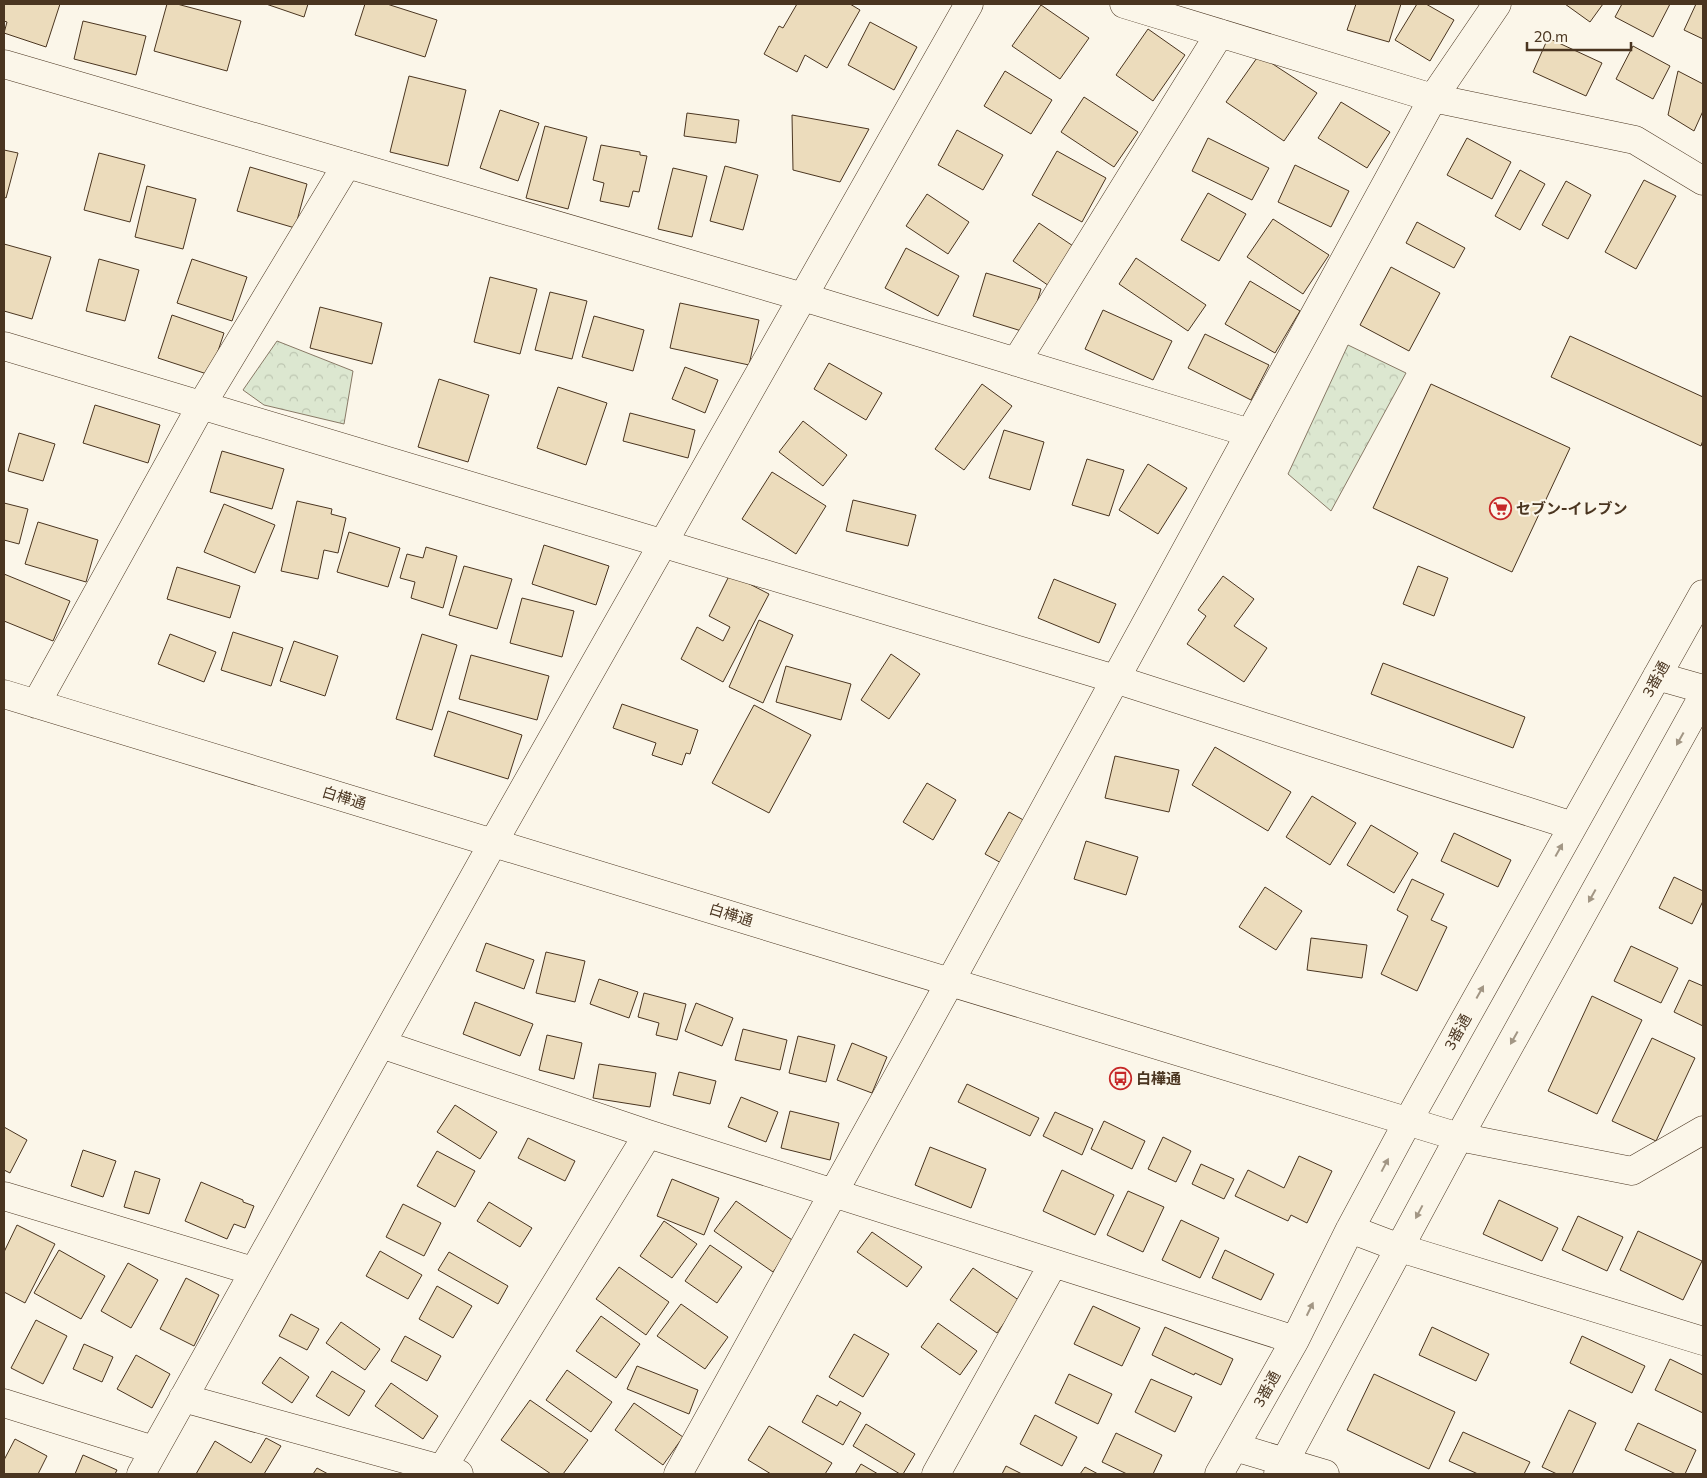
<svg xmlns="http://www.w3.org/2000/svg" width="1707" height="1478" viewBox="0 0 1707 1478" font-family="Commissioner,'Noto Sans JP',sans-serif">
<defs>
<pattern id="forest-crowns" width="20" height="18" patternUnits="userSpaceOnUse" patternTransform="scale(1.25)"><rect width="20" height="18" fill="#dce7d0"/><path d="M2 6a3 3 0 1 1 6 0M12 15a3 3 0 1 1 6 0" fill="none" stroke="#bec7b2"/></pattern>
</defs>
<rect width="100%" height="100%" fill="#fbf6e9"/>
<path fill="url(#forest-crowns)" stroke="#887966" d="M 277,341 L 353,371 L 344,424 L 264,405 L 243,390 Z
M 1348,345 L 1406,373 L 1331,511 L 1288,474 Z"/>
<path fill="#ecdcbc" stroke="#4a3520" d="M 4,4 L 60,4 L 46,47 L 4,33 L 7,22 L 4,21 Z
M 167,4 L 177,4 L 241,21 L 227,71 L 154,51 Z
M 266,4 L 308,4 L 304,17 Z
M 365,4 L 387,4 L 437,20 L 425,57 L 355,35 Z
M 797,4 L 850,4 L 860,10 L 827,68 L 805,55 L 797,72 L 764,54 L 779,26 L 783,28 Z
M 1356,4 L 1401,4 L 1389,42 L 1347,30 Z
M 1417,4 L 1426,4 L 1454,20 L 1430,61 L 1395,40 Z
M 1565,4 L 1603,4 L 1590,22 Z
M 1622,4 L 1670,4 L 1653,37 L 1615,17 Z
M 1696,4 L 1703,4 L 1703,39 L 1684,30 Z
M 1041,5 L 1089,38 L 1060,79 L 1012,46 Z
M 83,21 L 146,36 L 136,75 L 74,59 Z
M 870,22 L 917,47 L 894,90 L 848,65 Z
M 1148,29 L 1185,55 L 1153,101 L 1116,75 Z
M 1548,38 L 1602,63 L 1586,96 L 1533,72 Z
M 1633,46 L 1670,66 L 1653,99 L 1616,79 Z
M 1259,55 L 1317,93 L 1284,141 L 1226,102 Z
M 1005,71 L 1052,100 L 1031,134 L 984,106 Z
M 1678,71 L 1703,84 L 1703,111 L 1694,131 L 1668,115 Z
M 409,76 L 466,90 L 448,166 L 390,152 Z
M 1084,97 L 1138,132 L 1114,167 L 1061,132 Z
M 1341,102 L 1390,132 L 1367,168 L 1318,138 Z
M 500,110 L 539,123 L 518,181 L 480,168 Z
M 687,113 L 739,120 L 736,143 L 684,136 Z
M 792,115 L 869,129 L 840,182 L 793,170 Z
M 545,126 L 587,137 L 568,209 L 526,198 Z
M 957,130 L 1003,155 L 983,190 L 938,165 Z
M 1208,138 L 1269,168 L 1252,200 L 1192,171 Z
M 1467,138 L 1511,162 L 1492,199 L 1447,175 Z
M 601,145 L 640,152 L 640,155 L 647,156 L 639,192 L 633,191 L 629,207 L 600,201 L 604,183 L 593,180 Z
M 4,150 L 18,153 L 6,198 L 4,197 Z
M 1057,151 L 1106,178 L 1082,222 L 1032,195 Z
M 99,153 L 145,165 L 130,222 L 84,210 Z
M 1295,165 L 1349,191 L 1331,227 L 1278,202 Z
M 725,166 L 758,175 L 743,230 L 710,221 Z
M 250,167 L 307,184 L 295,228 L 237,211 Z
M 673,168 L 707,176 L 692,237 L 658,229 Z
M 1520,170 L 1545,184 L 1520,230 L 1495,216 Z
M 1644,180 L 1676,196 L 1636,269 L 1605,252 Z
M 1566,181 L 1591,195 L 1568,239 L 1542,225 Z
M 147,186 L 196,199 L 183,249 L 135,237 Z
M 1208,193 L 1246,214 L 1219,261 L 1181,240 Z
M 927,194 L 969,222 L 948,254 L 906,226 Z
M 1273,219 L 1329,255 L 1303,294 L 1247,257 Z
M 1417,222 L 1465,248 L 1454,268 L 1406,243 Z
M 1039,223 L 1079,250 L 1052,288 L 1013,261 Z
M 4,244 L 51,257 L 32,319 L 4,311 Z
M 906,248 L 959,276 L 938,316 L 885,288 Z
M 1136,258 L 1206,305 L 1188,331 L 1119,284 Z
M 99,259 L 139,270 L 125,321 L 86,311 Z
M 192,259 L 247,277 L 232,321 L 177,303 Z
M 1391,267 L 1440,293 L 1409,351 L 1360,325 Z
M 986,273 L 1041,289 L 1028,333 L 973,316 Z
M 490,277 L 537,289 L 520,354 L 474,342 Z
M 1250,281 L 1300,311 L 1275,353 L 1225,324 Z
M 550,292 L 587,301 L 572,359 L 535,350 Z
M 680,303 L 759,320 L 749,365 L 670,348 Z
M 320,307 L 382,323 L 372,364 L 310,348 Z
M 1103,310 L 1172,341 L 1153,380 L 1085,349 Z
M 172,315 L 224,333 L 210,375 L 158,358 Z
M 594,316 L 644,330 L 633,371 L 582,357 Z
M 1205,334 L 1269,365 L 1251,400 L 1188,368 Z
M 1570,336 L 1703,397 L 1703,440 L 1701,446 L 1551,377 Z
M 829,363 L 882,393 L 866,420 L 814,389 Z
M 685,367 L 718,380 L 705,413 L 672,399 Z
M 439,379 L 489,395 L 468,462 L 418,447 Z
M 982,384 L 1012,406 L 964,470 L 935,449 Z
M 1431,384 L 1570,448 L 1512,572 L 1373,508 Z
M 558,387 L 607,403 L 586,465 L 537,448 Z
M 95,405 L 160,425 L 148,463 L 83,443 Z
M 630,413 L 695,430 L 688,458 L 623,441 Z
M 803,421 L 847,455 L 823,486 L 779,452 Z
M 1004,430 L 1044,442 L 1030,490 L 989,478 Z
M 19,433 L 55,444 L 43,481 L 8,471 Z
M 222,451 L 284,469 L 272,509 L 210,492 Z
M 1087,459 L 1124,470 L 1109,516 L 1072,505 Z
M 1148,464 L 1187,488 L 1158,534 L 1119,510 Z
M 772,472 L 826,506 L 796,554 L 742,519 Z
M 853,500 L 916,515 L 908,546 L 846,531 Z
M 297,501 L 332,509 L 331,514 L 346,518 L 338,553 L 324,550 L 318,579 L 281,571 Z
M 4,503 L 28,509 L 19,544 L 4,540 Z
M 224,504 L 275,525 L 255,573 L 204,552 Z
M 38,522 L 98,540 L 86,582 L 25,564 Z
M 349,532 L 400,548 L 388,587 L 337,572 Z
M 544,545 L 609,566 L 596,605 L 532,584 Z
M 426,547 L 457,556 L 443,608 L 411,598 L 415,582 L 400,578 L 407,554 L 423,558 Z
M 464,566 L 512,579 L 497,629 L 449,615 Z
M 1418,566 L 1448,578 L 1434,616 L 1403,604 Z
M 177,567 L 240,586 L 230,618 L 167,599 Z
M 4,574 L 70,601 L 53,641 L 4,621 Z
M 730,574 L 769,594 L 723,682 L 681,659 L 697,627 L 723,641 L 730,627 L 709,616 Z
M 1223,576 L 1254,599 L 1234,626 L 1267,648 L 1244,682 L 1187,644 L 1206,616 L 1198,610 Z
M 1054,579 L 1116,604 L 1099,643 L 1038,618 Z
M 522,598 L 574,611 L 562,657 L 510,643 Z
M 759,620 L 793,635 L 763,703 L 729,687 Z
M 233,632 L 283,648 L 271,686 L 221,670 Z
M 170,634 L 216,652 L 204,682 L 158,664 Z
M 422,634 L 457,645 L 432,730 L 396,719 Z
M 294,641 L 338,656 L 325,696 L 280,681 Z
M 891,654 L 920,674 L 889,719 L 861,700 Z
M 471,655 L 549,676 L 537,720 L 459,699 Z
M 1383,663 L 1525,717 L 1513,748 L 1371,694 Z
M 786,666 L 851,684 L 841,720 L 776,702 Z
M 622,704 L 698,730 L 690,754 L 686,753 L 682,765 L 652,755 L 656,743 L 613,728 Z
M 754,705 L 811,735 L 769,813 L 712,783 Z
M 448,711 L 522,735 L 508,779 L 434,756 Z
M 1215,747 L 1291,792 L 1268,831 L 1192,785 Z
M 1115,756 L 1179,770 L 1169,812 L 1105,798 Z
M 927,783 L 956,800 L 933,840 L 903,822 Z
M 1312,796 L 1356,823 L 1330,865 L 1286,837 Z
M 1009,812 L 1027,822 L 1003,864 L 985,854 Z
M 1371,825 L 1418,853 L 1394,893 L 1347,865 Z
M 1454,833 L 1511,860 L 1498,887 L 1441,861 Z
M 1086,841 L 1138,857 L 1126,895 L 1074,879 Z
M 1674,877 L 1703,891 L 1703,901 L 1692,924 L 1659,908 Z
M 1412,879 L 1444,894 L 1431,920 L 1447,927 L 1417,991 L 1381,974 L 1408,916 L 1397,910 Z
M 1265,887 L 1302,911 L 1276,950 L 1239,927 Z
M 1311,938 L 1367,945 L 1362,978 L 1307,970 Z
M 486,943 L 534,960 L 524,989 L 476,971 Z
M 1631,946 L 1678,968 L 1661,1003 L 1614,981 Z
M 546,952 L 585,961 L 575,1002 L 536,993 Z
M 599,979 L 638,992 L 629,1018 L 590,1004 Z
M 1689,980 L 1703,986 L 1703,1026 L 1674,1012 Z
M 644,993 L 686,1004 L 677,1040 L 656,1035 L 659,1023 L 638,1017 Z
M 1592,996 L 1642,1020 L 1597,1114 L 1548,1091 Z
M 475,1002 L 533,1024 L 520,1056 L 463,1034 Z
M 696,1003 L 733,1018 L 722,1046 L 685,1031 Z
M 743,1029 L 787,1040 L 780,1070 L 735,1060 Z
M 547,1035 L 582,1043 L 574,1079 L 539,1070 Z
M 798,1036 L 835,1045 L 826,1082 L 789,1073 Z
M 1652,1038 L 1695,1058 L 1656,1141 L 1612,1121 Z
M 852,1043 L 887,1057 L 872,1093 L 837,1080 Z
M 599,1064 L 656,1073 L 650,1107 L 593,1098 Z
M 679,1072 L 716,1081 L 710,1104 L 673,1095 Z
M 967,1084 L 1039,1118 L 1030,1136 L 958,1102 Z
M 741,1097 L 778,1112 L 766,1142 L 728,1127 Z
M 455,1105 L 497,1132 L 480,1159 L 437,1132 Z
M 790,1111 L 839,1123 L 830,1160 L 781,1148 Z
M 1055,1112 L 1093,1129 L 1082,1155 L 1043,1136 Z
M 1104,1121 L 1145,1141 L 1132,1169 L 1091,1149 Z
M 4,1127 L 27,1140 L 10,1173 L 4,1170 Z
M 1163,1137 L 1191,1151 L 1176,1182 L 1148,1169 Z
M 528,1138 L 575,1161 L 565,1181 L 518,1158 Z
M 930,1147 L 986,1169 L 971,1208 L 915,1185 Z
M 83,1150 L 116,1161 L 103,1197 L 71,1186 Z
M 437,1151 L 475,1171 L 455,1207 L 417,1186 Z
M 1299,1156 L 1332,1171 L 1307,1223 L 1291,1215 L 1288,1221 L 1235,1196 L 1248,1170 L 1284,1188 Z
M 1201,1164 L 1234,1179 L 1224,1199 L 1192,1184 Z
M 1062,1170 L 1114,1195 L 1095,1235 L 1043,1211 Z
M 135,1171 L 160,1179 L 149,1214 L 124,1207 Z
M 672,1179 L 719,1198 L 704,1235 L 657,1216 Z
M 201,1182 L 243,1200 L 243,1202 L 254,1206 L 245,1228 L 234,1224 L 227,1239 L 185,1221 Z
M 1128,1191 L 1164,1207 L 1143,1252 L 1107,1235 Z
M 1499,1200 L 1558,1228 L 1542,1261 L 1483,1234 Z
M 736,1201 L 795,1242 L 773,1272 L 714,1231 Z
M 489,1202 L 532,1228 L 520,1247 L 477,1221 Z
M 403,1204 L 441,1223 L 424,1256 L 386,1237 Z
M 1578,1216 L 1623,1237 L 1607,1271 L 1562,1250 Z
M 1181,1220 L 1219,1238 L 1200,1278 L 1162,1260 Z
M 664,1221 L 697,1244 L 672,1278 L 640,1256 Z
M 17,1225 L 55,1244 L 25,1303 L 4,1292 L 4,1252 Z
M 1638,1231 L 1702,1261 L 1683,1300 L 1620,1270 Z
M 872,1232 L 922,1267 L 907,1287 L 857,1252 Z
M 710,1245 L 742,1267 L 717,1303 L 685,1281 Z
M 59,1250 L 105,1276 L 81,1319 L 34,1293 Z
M 1225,1250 L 1274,1274 L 1261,1300 L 1212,1278 Z
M 380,1251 L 422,1275 L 408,1299 L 366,1276 Z
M 449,1252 L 508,1286 L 498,1304 L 438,1270 Z
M 128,1263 L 158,1280 L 131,1328 L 101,1311 Z
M 619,1267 L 669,1302 L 646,1335 L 596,1299 Z
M 973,1268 L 1020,1301 L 997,1333 L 950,1300 Z
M 186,1278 L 219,1295 L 194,1346 L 160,1329 Z
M 437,1286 L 472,1306 L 453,1338 L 419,1319 Z
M 681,1304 L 728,1337 L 705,1369 L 657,1336 Z
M 1093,1306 L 1140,1328 L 1122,1366 L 1074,1344 Z
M 291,1314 L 319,1329 L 307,1350 L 279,1336 Z
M 601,1316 L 640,1344 L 616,1378 L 576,1351 Z
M 36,1320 L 67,1336 L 43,1384 L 11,1368 Z
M 341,1322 L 380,1349 L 365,1370 L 326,1343 Z
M 938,1323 L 977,1351 L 960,1375 L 921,1347 Z
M 1165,1327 L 1233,1359 L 1221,1385 L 1195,1373 L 1194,1375 L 1152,1355 Z
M 1432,1327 L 1489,1354 L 1476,1381 L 1419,1355 Z
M 854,1334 L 889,1354 L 863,1397 L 829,1377 Z
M 405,1336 L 441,1356 L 427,1381 L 391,1361 Z
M 1582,1336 L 1645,1366 L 1632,1393 L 1570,1363 Z
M 84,1344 L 113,1357 L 102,1382 L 73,1369 Z
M 136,1355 L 170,1374 L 152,1408 L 117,1389 Z
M 280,1357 L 309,1377 L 292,1403 L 262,1383 Z
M 1670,1359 L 1703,1375 L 1703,1413 L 1655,1390 Z
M 637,1366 L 698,1390 L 689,1414 L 627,1389 Z
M 567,1370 L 612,1402 L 591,1432 L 546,1400 Z
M 332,1371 L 365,1391 L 349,1416 L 316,1396 Z
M 1069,1374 L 1112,1394 L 1098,1424 L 1055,1403 Z
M 1374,1374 L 1455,1412 L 1429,1469 L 1347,1430 Z
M 1151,1379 L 1192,1397 L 1175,1432 L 1135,1412 Z
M 391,1383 L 438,1416 L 423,1439 L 375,1406 Z
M 817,1395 L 837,1406 L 840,1401 L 861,1413 L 843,1445 L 802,1422 Z
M 530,1400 L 588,1440 L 563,1474 L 551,1474 L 501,1440 Z
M 634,1403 L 683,1437 L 663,1465 L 615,1430 Z
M 1569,1410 L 1596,1423 L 1572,1474 L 1557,1474 L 1542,1467 Z
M 1035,1415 L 1077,1437 L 1062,1466 L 1020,1444 Z
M 1638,1423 L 1696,1450 L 1685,1474 L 1676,1474 L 1625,1450 Z
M 866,1424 L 915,1454 L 903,1474 L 900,1474 L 853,1446 Z
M 769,1426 L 832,1463 L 825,1474 L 771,1474 L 748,1460 Z
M 1463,1432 L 1530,1462 L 1524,1474 L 1478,1474 L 1449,1461 Z
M 1116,1433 L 1162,1455 L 1153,1474 L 1127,1474 L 1102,1462 Z
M 266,1438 L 281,1446 L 264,1474 L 196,1474 L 215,1441 L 251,1463 Z
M 15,1439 L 47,1456 L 38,1474 L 4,1474 L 4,1460 Z
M 83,1455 L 117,1470 L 115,1474 L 75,1474 Z
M 861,1464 L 878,1474 L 855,1474 Z
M 1006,1466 L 1022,1474 L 1002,1474 Z
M 1085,1467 L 1098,1474 L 1080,1474 Z
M 317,1468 L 328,1474 L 313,1474 Z"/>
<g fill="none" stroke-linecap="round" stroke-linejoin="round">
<defs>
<path id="minor" d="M 1124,4 L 1433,98 L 1635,140 L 1703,181
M 4,64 L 803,297 L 1250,433
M 4,346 L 1115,679 L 1573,826
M 1016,362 L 1220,33
M 1657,676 L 1703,689
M 4,694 L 1459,1137 L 1632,1171 L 1703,1130
M 36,704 L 201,406 L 347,164
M 381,1044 L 648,1134 L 1295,1340
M 4,1196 L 253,1271
M 1350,1229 L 1400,1248 L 1703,1341
M 183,1398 L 459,1474
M 4,1403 L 154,1450
M 1235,1447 L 1325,1474
M 141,1474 L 493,843 L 969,4
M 439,1474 L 648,1134
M 678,1474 L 950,982 L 1433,98 L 1497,4
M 936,1474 L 1053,1264
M 1219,1474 L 1295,1340 L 1350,1229 L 1408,1121 L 1703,594
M 1278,1474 L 1459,1137 L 1703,696"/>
</defs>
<use href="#minor" stroke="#4a3520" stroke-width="29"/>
<use href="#minor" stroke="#fbf6e9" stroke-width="28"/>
</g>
<defs><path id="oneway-solid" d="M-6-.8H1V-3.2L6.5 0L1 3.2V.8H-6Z" transform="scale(1.25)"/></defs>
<g fill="#a29684">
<use href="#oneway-solid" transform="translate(1680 739) rotate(119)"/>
<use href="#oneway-solid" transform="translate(1559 850) rotate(-61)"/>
<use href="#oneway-solid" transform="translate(1592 896) rotate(119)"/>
<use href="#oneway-solid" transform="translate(1480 992) rotate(-61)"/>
<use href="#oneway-solid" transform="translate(1514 1038) rotate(119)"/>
<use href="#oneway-solid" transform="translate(1385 1165) rotate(-62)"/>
<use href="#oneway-solid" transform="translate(1419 1212) rotate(118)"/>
<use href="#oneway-solid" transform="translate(1310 1309) rotate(-64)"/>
</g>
<defs>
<symbol id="supermarket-ring" viewBox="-11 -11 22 22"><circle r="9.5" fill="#fbf6e9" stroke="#c62828" stroke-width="1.5"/><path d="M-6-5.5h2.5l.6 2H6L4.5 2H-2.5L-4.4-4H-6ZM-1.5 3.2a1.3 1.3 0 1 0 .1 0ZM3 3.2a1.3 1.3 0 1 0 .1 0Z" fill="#c62828"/></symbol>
<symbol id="bus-ring" viewBox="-11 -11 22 22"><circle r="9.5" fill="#fbf6e9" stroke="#c62828" stroke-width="1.5"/><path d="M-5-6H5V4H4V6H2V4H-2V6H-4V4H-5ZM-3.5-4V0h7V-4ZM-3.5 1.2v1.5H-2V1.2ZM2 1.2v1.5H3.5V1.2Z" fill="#c62828"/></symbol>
</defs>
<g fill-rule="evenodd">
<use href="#supermarket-ring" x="1488" y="496" width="25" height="25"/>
<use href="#bus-ring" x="1108" y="1066" width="25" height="25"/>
</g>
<g text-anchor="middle" stroke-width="4" stroke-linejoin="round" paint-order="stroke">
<g font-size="15" font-weight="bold" fill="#4a3520" stroke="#fbf6e9" text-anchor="start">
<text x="1516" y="514">セブン-イレブン</text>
<text x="1136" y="1084">白樺通</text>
</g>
<g font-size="15" fill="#4a3520" stroke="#fbf6e9">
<text transform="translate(1656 679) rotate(-61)" y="5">3番通</text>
<text transform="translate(344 798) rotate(17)" y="5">白樺通</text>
<text transform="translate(731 915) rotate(17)" y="5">白樺通</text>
<text transform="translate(1458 1032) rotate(-61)" y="5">3番通</text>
<text transform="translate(1267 1389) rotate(-61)" y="5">3番通</text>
</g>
</g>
<rect width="1707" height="1478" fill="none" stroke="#4a3520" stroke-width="10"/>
<path d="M1527 42v8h104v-8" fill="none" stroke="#4a3520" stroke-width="2.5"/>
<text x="1534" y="42" font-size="15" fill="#4a3520" stroke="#fbf6e9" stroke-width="4" paint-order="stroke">20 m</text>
</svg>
